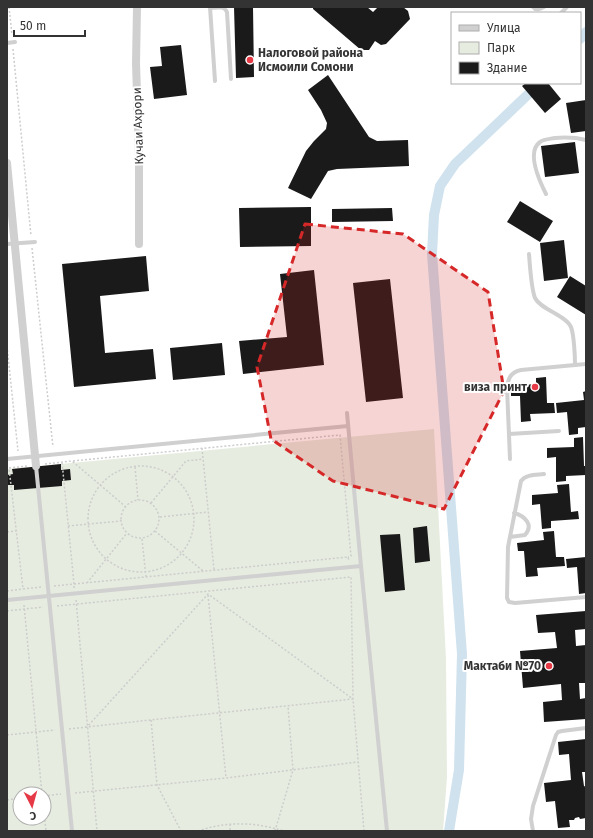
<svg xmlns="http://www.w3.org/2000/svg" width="593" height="838" viewBox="0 0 593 838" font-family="'Fira Sans',sans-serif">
<rect width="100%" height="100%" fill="#fff"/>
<path fill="#e6ecdf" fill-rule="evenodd" d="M 434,429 L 446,659 L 447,777 L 443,831 L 7,831 L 7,469 ZM 20,794 L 44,794 L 44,818 L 20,818 Z"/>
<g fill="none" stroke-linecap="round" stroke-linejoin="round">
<path stroke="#cfe2ee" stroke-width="10" d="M 580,39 L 586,32
M 449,831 L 459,770 L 462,654 L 432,254 L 434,215 L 440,186 L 455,164 L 540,83"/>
</g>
<path fill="#1a1a1a" d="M 234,7 L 253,7 L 254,77 L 236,78 Z
M 313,7 L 367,7 L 373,12 L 378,7 L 403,7 L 408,11 L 410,19 L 386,44 L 381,45 L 375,41 L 369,50 L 361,50 L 313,9 Z
M 181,45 L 187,95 L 154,99 L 150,67 L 162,66 L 160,47 Z
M 328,75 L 369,137 L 377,141 L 408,140 L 409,166 L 337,169 L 328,171 L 311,199 L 288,188 L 306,151 L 314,141 L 326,129 L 327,123 L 321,110 L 308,90 Z
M 526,83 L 548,83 L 561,99 L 545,113 L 522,86 Z
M 586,100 L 586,131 L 571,133 L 566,103 Z
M 575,142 L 579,173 L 545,177 L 541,146 Z
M 520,201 L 553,221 L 540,242 L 507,222 Z
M 311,207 L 311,246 L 240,247 L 239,208 Z
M 392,208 L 393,221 L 332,222 L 332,209 Z
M 564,240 L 568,278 L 544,281 L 540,243 Z
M 146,256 L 149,291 L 100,296 L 105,353 L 153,349 L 156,379 L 74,387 L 62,264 Z
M 314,270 L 324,365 L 243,374 L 239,341 L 287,337 L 280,274 Z
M 570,276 L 586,286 L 586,315 L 557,297 Z
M 390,279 L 403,398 L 366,402 L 353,283 Z
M 222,343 L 225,375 L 173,380 L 170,348 Z
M 546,377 L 547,403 L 554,403 L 555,413 L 530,414 L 531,421 L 521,422 L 520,396 L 511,396 L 511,386 L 536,384 L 536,378 Z
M 586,391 L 586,427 L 578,428 L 578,434 L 569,435 L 567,412 L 557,413 L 556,403 L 584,400 L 583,392 Z
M 583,437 L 584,466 L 586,466 L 586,475 L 566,476 L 566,481 L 556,482 L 556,457 L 547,458 L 547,448 L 574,447 L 574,438 Z
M 61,464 L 61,470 L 70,469 L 71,480 L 62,481 L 62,486 L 14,490 L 14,485 L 7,485 L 7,475 L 13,474 L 12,469 Z
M 569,484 L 571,512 L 578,511 L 579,519 L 551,521 L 551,528 L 542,529 L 540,504 L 532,505 L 532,495 L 558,493 L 557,485 Z
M 427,526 L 430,561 L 415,563 L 413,528 Z
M 554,531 L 556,557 L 564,557 L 565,566 L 537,568 L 538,576 L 526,577 L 524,551 L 518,551 L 517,543 L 544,540 L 543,532 Z
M 400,534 L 405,590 L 385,592 L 380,535 Z
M 586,557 L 586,593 L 579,594 L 577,567 L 567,568 L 566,559 Z
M 586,611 L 586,629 L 575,630 L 576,646 L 586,645 L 586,683 L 579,683 L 580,699 L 586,698 L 586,719 L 544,722 L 543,702 L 562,700 L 561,684 L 523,688 L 520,651 L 557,648 L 555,632 L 538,633 L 536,615 Z
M 586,739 L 586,772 L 582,772 L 584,786 L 586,787 L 586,818 L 580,819 L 579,817 L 575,818 L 574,820 L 569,820 L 570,827 L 558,828 L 555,801 L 546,802 L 544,783 L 571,780 L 569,754 L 559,755 L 558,742 Z"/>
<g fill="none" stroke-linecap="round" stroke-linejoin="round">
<path stroke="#cdcdcd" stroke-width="1.5" stroke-dasharray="2 2" stroke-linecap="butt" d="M 9,7 L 12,35
M 13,49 L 31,236
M 32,248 L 53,447
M 7,346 L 18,451
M 202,448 L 214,570
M 45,464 L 72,461
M 27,466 L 9,468 L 23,589 L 41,587
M88 519a53 53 0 1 1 106 0a53 53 0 1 1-106 0Z
M 135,467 L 138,500
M121 519a19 19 0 1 1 38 0a19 19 0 1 1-38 0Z
M 151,503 L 186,461 L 203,459
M 126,507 L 72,461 L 340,435 L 351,556 L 348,557
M 160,517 L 208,512
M 68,526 L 121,521
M 155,531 L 203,571
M 7,532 L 16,531
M 142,539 L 146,577
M 87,583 L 127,533
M 54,586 L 74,584 L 62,462
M 74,588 L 74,584 L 348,557 L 349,561
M 7,591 L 23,589
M 208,595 L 226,778
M 76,600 L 97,831
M 24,605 L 42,794
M 57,606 L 351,577 L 353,699 L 364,831
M 7,611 L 43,607
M 151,720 L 157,785 L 181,831
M 69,729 C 96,726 123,723 150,720 C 218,713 285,706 353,699 L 208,594 L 87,727
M 7,735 L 55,730
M 75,793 L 226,778 L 358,762
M 44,796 L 61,794
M 7,800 L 20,798
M 44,812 L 46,831
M 230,824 L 230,831
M 198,831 C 227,821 255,822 284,831
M 275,831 L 293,770 L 288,706"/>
<path stroke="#d0d0d0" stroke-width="4" d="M 210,7 L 215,81
M 533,7 C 536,11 540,9 544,7
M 210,8 C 216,8 224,5 227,12 L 231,79
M 561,13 L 567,7
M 7,43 L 15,42
M 546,194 C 540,182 526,152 540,142 C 544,139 550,139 555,138 C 567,137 574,137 586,140
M 7,244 L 35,242
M 529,254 C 530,266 531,287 535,298 C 541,310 566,315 571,327 C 574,335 575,356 575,365
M 347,413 L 361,566
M 509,434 L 559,431
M 7,459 L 348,426
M 510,459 L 507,388 C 508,378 511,372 521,370 L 586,364
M 36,466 L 72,831
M 544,474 C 536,475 526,474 521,481 L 508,547 L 507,598 L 509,602 L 515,603 L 586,597
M 510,537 L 525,535 C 534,525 525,516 514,513
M 7,600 L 361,566 L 387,831
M 533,831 L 531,819 L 533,806 L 556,735 L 558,732 L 562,731 L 586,728"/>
<path stroke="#d0d0d0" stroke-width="8" d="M 137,7 L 136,63 L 139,156 L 139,244
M 7,163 L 36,466"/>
</g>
<path fill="#d62828" fill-opacity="0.2" stroke="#d62828" stroke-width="3" stroke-dasharray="8 5" stroke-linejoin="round" d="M 305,224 L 403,234 L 488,292 L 504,391 L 444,509 L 333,481 L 271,439 L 257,367 Z"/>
<g fill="#e63946" stroke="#fff" stroke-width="1.5">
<circle cx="250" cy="60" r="4"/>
<circle cx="535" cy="387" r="4"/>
<circle cx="549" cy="666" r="4"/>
</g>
<g text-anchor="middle" stroke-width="4" stroke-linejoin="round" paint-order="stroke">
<g font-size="12" font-weight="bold" fill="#333" stroke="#fff" text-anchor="end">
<text x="258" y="57" text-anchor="start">Налоговой района<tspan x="258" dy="14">Исмоили Сомони</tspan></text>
<text x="527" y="391">виза принт</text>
<text x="541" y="670">Мактаби №70</text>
</g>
<g font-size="12" fill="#333" stroke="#fff">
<text transform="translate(138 126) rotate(-92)" y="4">Кучаи Ахрори</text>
</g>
</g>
<rect width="593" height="838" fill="none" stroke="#333333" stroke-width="16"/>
<rect x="451" y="12" width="130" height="72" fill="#ffffff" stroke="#adadad"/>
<rect x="459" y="25" width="20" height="6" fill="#d0d0d0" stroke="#adadad"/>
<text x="487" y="32" font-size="12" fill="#333333">Улица</text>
<rect x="459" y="42" width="20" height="12" fill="#e6ecdf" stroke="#adadad"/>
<text x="487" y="52" font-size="12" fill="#333333">Парк</text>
<rect x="459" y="62" width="20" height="12" fill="#1a1a1a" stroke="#adadad"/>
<text x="487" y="72" font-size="12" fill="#333333">Здание</text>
<g transform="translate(32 806) rotate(174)"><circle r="19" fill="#ffffff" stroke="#adadad"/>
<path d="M0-3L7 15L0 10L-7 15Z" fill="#e63946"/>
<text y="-6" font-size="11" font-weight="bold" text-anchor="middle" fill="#333333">С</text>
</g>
<path d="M14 30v6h71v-6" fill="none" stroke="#333333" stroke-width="2"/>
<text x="20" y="30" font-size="12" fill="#333333" stroke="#ffffff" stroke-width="3" paint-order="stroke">50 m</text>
</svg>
